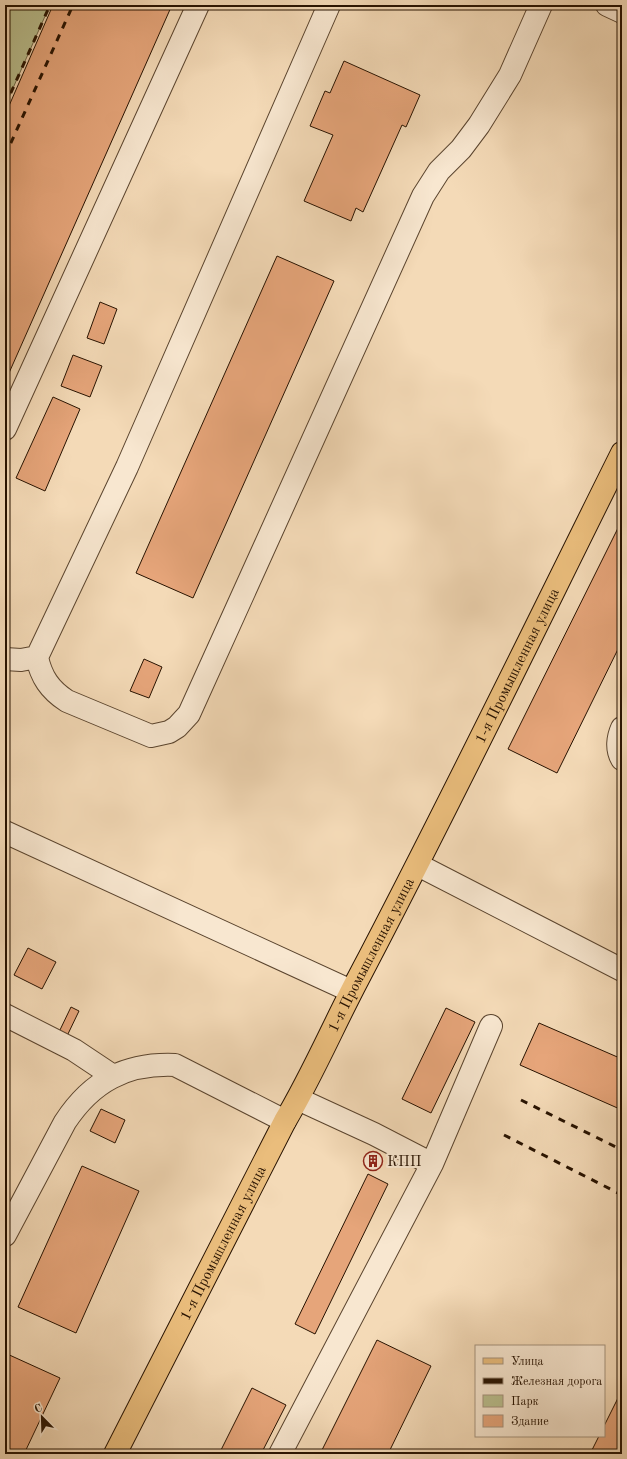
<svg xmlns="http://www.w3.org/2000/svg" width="627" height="1459" viewBox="0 0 627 1459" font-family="'Old Standard TT',serif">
<rect width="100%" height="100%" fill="#f4dab7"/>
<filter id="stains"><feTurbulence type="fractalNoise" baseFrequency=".005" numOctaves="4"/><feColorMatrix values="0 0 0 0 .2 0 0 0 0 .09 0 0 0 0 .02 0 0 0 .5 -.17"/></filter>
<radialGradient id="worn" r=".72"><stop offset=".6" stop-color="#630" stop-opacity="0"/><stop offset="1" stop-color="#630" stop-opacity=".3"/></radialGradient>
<path fill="#bac08f" stroke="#706948" d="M 5,5 L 50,5 L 5,106 Z"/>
<path fill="#e6a57a" stroke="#271200" d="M 53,5 L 172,5 L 5,382 L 5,115 Z
M 344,61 L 420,95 L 406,127 L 402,125 L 363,212 L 356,208 L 351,221 L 304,201 L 333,135 L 310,126 L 325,91 L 330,93 Z
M 277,256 L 334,281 L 193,598 L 136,573 Z
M 100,302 L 117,309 L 104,344 L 87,338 Z
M 73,355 L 102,366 L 90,397 L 61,386 Z
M 53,397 L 80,409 L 45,491 L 16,478 Z
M 622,520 L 622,641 L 557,773 L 508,749 Z
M 144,659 L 162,667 L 149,698 L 130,691 Z
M 28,948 L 56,962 L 42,989 L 14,975 Z
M 71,1007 L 79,1011 L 67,1036 L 59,1032 Z
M 446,1008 L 475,1022 L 431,1113 L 402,1099 Z
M 539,1023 L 622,1059 L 622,1110 L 520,1065 Z
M 101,1109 L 125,1120 L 115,1143 L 90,1131 Z
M 371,1152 L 382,1158 L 376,1170 L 365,1164 Z
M 82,1166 L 139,1191 L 76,1333 L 18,1307 Z
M 368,1174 L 388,1184 L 315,1334 L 295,1324 Z
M 377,1340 L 431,1366 L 388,1454 L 320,1454 Z
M 5,1353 L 60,1378 L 24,1454 L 5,1454 Z
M 252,1388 L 286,1405 L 261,1454 L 219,1454 Z
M 622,1390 L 622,1454 L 590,1454 L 599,1436 L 604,1436 L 604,1426 Z"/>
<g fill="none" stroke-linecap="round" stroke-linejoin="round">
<defs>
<path id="minor" d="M 329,5 L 127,467 L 37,657 C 41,677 50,690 67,701 L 151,736 L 169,732 L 177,727 L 189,714 L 423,196 L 439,171 L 461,149 L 479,125 L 510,75 L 541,5
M 607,5 L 622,12
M 5,429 L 198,5
M 5,659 L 21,660 L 37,657
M 622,728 C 618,737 616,749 622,759
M 5,832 L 351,991
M 418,865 L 622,970
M 5,1015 L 74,1050 L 113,1076
M 298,1099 L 374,1134 L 432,1164
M 5,1235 L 65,1122 C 92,1081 126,1063 175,1065 L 285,1121
M 280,1454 L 432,1164 L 491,1026"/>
<g id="major">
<path id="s1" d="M 115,1454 L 285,1121 C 313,1074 334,1024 359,977 C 450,804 535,628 622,453"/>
</g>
</defs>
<use href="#minor" stroke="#5a442e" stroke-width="24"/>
<use href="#major" stroke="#271200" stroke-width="24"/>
<use href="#minor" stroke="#f8e7d0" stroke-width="22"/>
<use href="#major" stroke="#eabd7c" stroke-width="22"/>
<path stroke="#271200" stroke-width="3" stroke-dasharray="7 7" stroke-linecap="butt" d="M 5,106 L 50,5
M 5,156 L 73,5
M 521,1100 L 622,1150
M 504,1135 L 622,1195"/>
</g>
<defs>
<symbol id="building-ring" viewBox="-11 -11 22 22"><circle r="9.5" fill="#f8e7d0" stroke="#8f2418" stroke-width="1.5"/><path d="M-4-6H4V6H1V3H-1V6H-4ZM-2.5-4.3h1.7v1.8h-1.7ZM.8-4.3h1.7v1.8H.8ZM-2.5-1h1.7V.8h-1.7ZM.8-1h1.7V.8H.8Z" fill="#8f2418"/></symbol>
</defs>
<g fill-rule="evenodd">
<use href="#building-ring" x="362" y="1150" width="22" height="22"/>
</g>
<g text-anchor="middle" stroke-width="4" stroke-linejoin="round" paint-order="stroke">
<g font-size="15" fill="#271200" stroke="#f8e7d0">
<text dy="5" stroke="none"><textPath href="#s1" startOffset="885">1-я Промышленная улица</textPath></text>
<text dy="5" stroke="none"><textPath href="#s1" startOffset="561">1-я Промышленная улица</textPath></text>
<text dy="5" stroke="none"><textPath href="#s1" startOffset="237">1-я Промышленная улица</textPath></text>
</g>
<g font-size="15" fill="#271200" stroke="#f8e7d0" text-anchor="start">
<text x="387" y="1166">КПП</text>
</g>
</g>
<rect width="627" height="1459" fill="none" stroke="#f4dab7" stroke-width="20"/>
<rect x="6" y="6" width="615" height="1447" fill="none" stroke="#271200" stroke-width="2"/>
<rect x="10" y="10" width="607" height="1439" fill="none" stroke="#271200"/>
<rect x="475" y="1345" width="130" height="92" fill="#f8e7d0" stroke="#a4927d"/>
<rect x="483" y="1358" width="20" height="6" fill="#eabd7c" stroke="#a4927d"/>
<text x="511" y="1365" font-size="12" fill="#271200">Улица</text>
<rect x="483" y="1378" width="20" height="6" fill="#271200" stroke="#a4927d"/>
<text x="511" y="1385" font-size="12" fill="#271200">Железная дорога</text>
<rect x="483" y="1395" width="20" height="12" fill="#bac08f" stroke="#a4927d"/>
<text x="511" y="1405" font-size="12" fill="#271200">Парк</text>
<rect x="483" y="1415" width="20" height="12" fill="#e6a57a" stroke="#a4927d"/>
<text x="511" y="1425" font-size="12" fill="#271200">Здание</text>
<g transform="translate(42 1417) rotate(337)" stroke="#f8e7d0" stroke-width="3" paint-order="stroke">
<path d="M0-3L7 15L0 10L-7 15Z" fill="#271200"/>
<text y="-6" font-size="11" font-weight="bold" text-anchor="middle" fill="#271200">С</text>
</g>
<rect width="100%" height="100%" filter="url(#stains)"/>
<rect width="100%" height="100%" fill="url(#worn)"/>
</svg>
